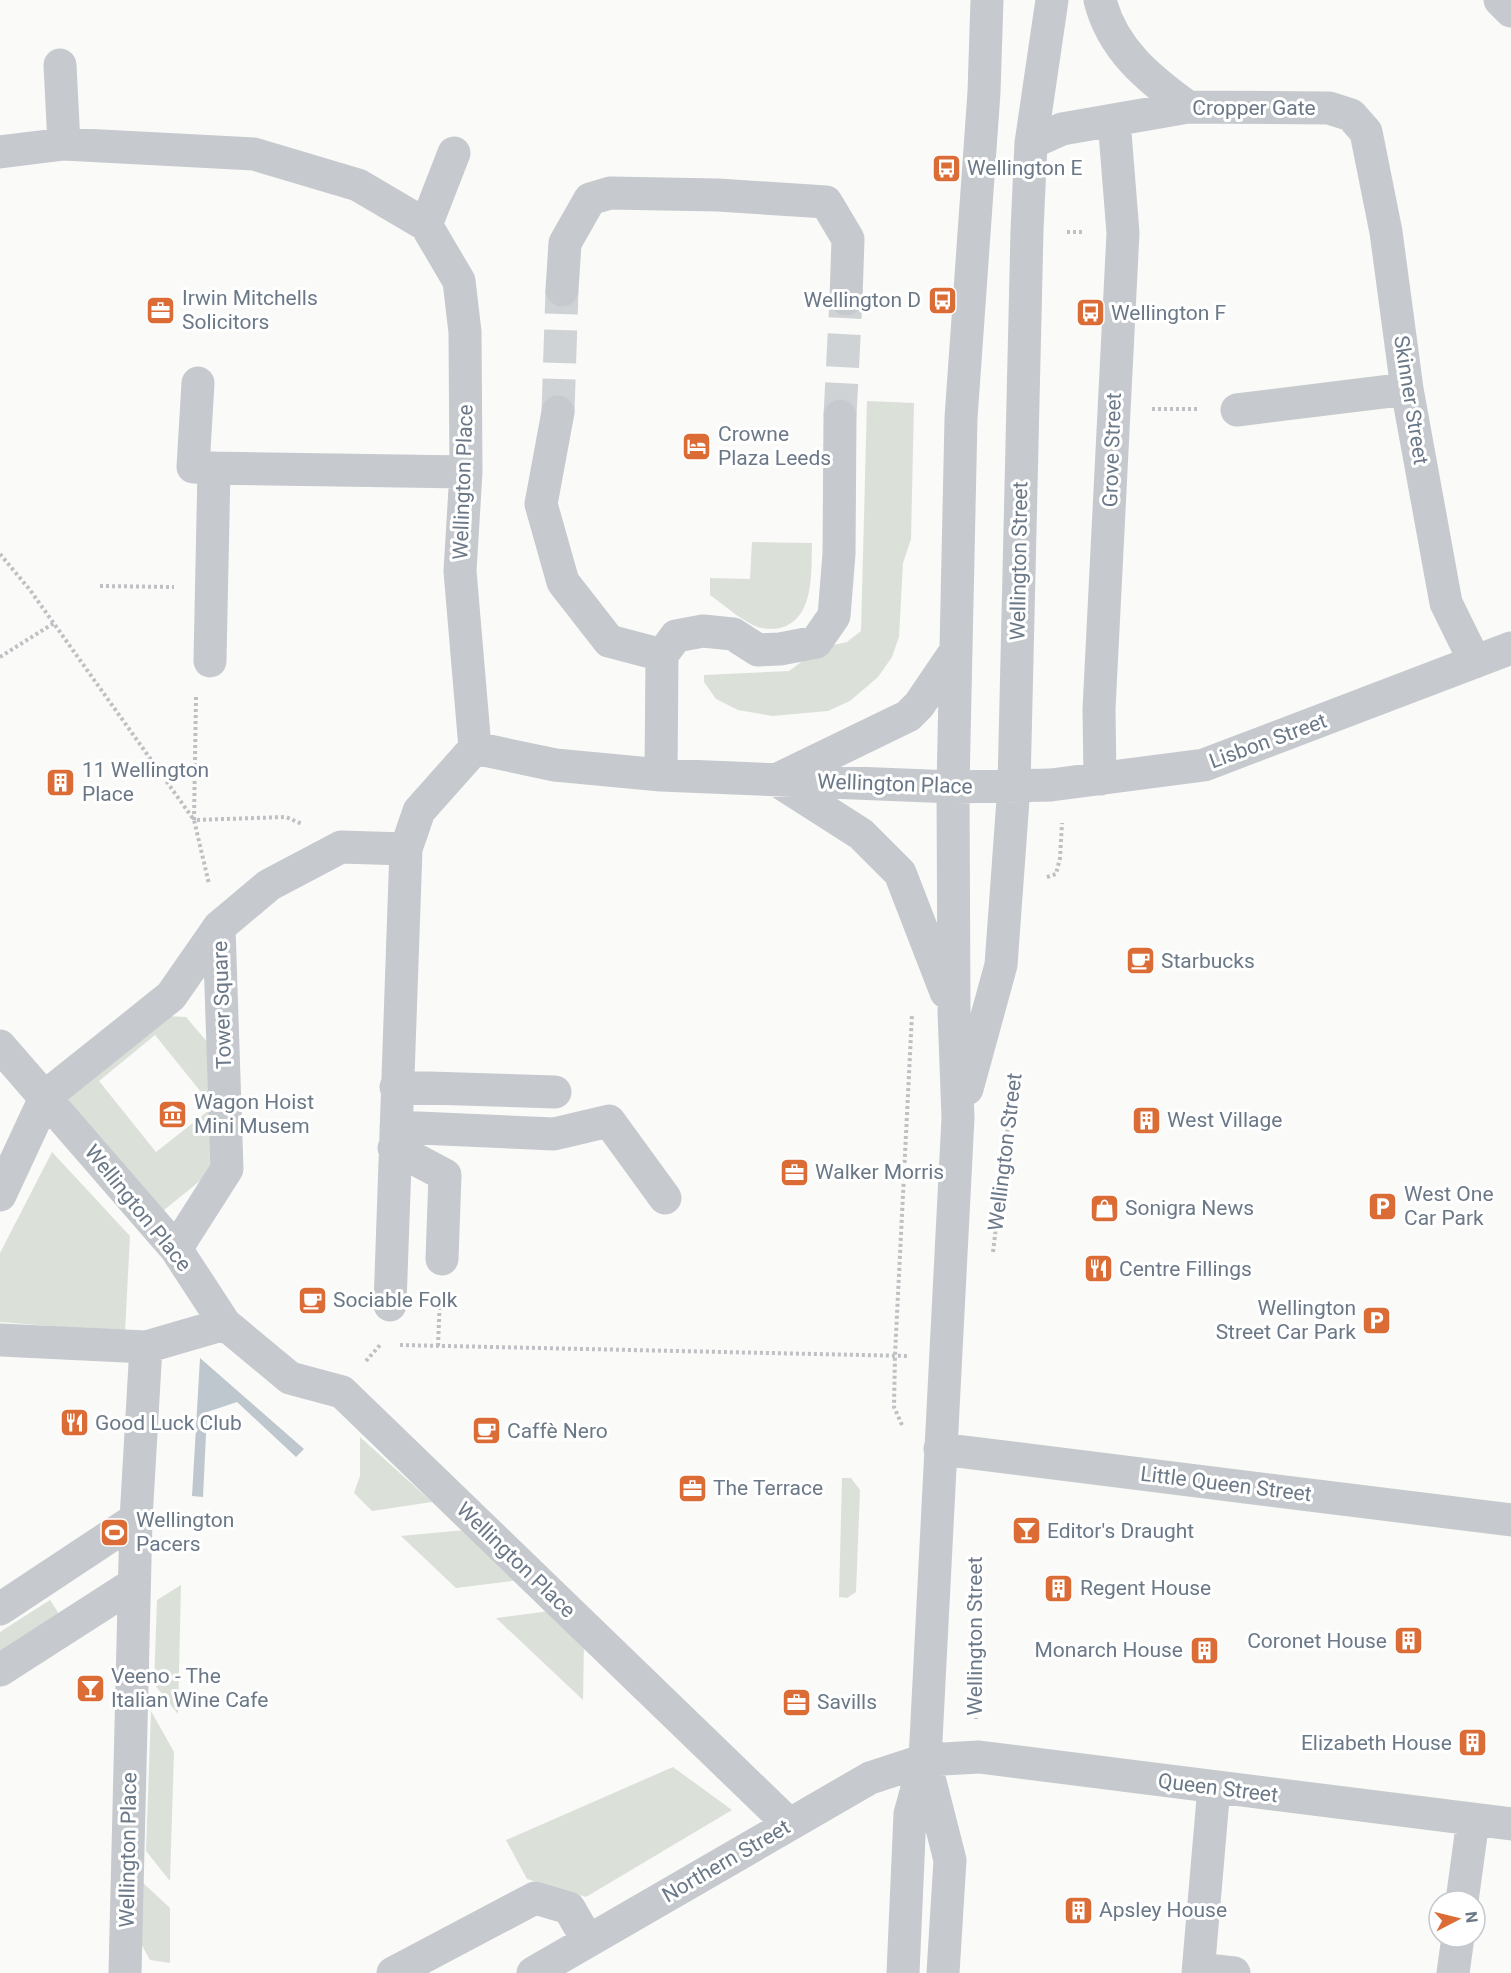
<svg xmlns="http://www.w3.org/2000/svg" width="1511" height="1973" viewBox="0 0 1511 1973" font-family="Roboto,sans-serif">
<rect width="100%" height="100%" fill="#fafaf8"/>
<path fill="#dbe1d9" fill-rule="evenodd" d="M 867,401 L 914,403 L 911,539 L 903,563 L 899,637 L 892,657 L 878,677 L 850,701 L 828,711 L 772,716 L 738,710 L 716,699 L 704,682 L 704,675 L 789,671 L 820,648 L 847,642 L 861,631 Z
M 752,542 L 812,543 C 811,572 815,619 780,628 C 771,630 761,629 753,625 C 737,617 724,605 710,595 L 710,578 L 750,579 Z
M 164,1016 L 186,1017 L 215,1051 L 217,1167 L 158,1215 L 66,1097 ZM 155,1035 L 213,1107 L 156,1152 L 99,1081 Z
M 52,1152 L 130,1236 L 125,1332 L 0,1322 L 0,1253 Z
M 360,1437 L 432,1502 L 372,1511 L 354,1493 L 360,1476 Z
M 842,1478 L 851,1478 L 860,1490 L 856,1592 L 847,1598 L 839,1597 Z
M 465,1530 L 519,1580 L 456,1588 L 401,1536 Z
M 181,1585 L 178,1714 L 154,1684 L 157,1600 Z
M 50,1600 L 63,1620 L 0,1660 L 0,1632 Z
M 550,1611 L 584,1641 L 583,1700 L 496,1618 Z
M 151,1711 L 174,1752 L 170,1881 L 146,1851 Z
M 673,1767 L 732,1810 L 586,1897 L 527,1879 L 506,1840 Z
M 140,1880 L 170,1908 L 170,1963 L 150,1960 L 139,1940 Z"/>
<path fill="#bec7cd" d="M 200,1358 L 304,1449 L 296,1457 L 237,1402 L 207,1412 L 203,1497 L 192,1496 Z"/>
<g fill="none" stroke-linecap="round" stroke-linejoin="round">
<path stroke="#cfd3d6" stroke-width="33" stroke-dasharray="33 16" stroke-linecap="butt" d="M 558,412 L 562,290
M 840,416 L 846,299"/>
<path stroke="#bec0c3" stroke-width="4" stroke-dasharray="3 3" stroke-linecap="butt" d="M 1067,232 L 1083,232
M 1152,409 L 1199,409
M 0,554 L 30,590 L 194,820 L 209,884
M 100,586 L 174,587
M 0,657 L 54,623
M 196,697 L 194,820 L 286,817 L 302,824
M 1047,877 L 1056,874 L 1060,858 L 1062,823
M 993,1252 L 1014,1075
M 400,1345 L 908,1356
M 438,1346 L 440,1296
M 366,1361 L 380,1345
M 902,1425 L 894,1407 L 895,1355 L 912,1014
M 976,1598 L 976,1719"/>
<path stroke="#c6c9cd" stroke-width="33" d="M 1100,0 C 1112,49 1149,79 1188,107
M 1500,0 L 1511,11
M 60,65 L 64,144
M 1031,143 L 1062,129 L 1188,107 L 1329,108 L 1351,115 L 1366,132 L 1386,232 L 1407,389 L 1446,603 L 1475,662
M 0,152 L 64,144 L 254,154 L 358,185 L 426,225 L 459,281 L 465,332 L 466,472 L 460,571 L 475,748 L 555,765 L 661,775 L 953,787 L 1051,785 L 1204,765 L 1511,648
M 426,225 L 454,153
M 562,290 L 565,243 L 590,199 L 610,193 L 718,195 L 826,202 L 848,239 L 846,299
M 198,383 L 193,467 L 214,468
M 1237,410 L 1407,389
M 558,412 L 541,504 L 563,582 L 609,641 L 662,655
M 210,661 L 214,468 L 466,472
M 661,775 L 662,655 L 676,636 L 703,631 L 733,634 L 758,650 L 780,649 L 816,642 L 834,616 L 839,554 L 840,416
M 778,779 L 908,716 L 919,705 L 955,652
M 1100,779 L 1099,709 L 1123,233 L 1114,120
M 778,781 L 861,834 L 900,873 L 946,992
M 0,1046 L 176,1249 L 225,1324 L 290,1378 L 342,1392 L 789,1824
M 396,1087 L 555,1092
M 967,1089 L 1001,965 L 1014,786 L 1027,231 L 1031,143 L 1052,0
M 396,1127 L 554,1134 L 609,1121 L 665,1198
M 394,1148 L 445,1175 L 442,1259
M 0,1195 L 46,1096 L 171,996 L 219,927 L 269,885 L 341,847 L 406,849
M 176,1249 L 227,1169 L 219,927
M 390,1305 L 406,849 L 419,811 L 475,748
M 0,1340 L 146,1347 L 225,1324
M 940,1449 L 1511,1520
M 0,1609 L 136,1519
M 0,1670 L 134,1584
M 925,1762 L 950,1860 L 943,1973
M 1462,1901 L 1473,1820
M 1199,1969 L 1234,1973
M 125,1973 L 136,1519 L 146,1347
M 393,1973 L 535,1898 L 569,1908 L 588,1941
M 533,1973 L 870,1778 L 925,1760 L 979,1757 L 1511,1824
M 903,1973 L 910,1814 L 925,1760 L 958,1118 L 954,1011 L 953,787 L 961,418 L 984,92 L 987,0
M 1198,1973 L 1214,1787
M 1453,1973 L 1458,1937"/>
</g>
<defs>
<symbol id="bus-square" viewBox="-11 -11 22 22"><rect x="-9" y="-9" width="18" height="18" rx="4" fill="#dc6c36" stroke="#fff"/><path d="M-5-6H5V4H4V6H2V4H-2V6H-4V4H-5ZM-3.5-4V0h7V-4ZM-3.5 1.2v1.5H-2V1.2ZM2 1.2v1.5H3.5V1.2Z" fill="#fff"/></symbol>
<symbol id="office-square" viewBox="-11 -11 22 22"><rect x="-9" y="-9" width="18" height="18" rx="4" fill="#dc6c36" stroke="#fff"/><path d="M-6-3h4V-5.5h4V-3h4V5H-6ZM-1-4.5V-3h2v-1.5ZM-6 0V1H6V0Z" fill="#fff"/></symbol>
<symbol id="hotel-square" viewBox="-11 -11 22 22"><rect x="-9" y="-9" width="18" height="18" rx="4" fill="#dc6c36" stroke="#fff"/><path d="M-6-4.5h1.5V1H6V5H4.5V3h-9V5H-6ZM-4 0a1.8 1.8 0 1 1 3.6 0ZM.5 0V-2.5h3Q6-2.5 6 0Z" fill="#fff"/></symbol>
<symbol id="building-square" viewBox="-11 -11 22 22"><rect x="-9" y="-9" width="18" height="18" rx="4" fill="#dc6c36" stroke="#fff"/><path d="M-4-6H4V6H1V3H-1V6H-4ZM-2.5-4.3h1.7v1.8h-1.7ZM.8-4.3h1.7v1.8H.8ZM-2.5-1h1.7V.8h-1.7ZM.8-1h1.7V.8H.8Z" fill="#fff"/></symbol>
<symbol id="cafe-square" viewBox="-11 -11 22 22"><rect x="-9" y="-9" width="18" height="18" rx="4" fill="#dc6c36" stroke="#fff"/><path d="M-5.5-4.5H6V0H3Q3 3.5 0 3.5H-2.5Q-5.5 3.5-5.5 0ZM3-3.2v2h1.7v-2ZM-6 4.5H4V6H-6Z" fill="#fff"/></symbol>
<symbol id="museum-square" viewBox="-11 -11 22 22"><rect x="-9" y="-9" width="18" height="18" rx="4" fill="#dc6c36" stroke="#fff"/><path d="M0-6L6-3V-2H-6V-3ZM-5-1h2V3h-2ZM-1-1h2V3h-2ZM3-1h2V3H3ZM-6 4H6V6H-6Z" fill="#fff"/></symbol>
<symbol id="parking-square" viewBox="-11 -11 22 22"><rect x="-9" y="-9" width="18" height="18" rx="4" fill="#dc6c36" stroke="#fff"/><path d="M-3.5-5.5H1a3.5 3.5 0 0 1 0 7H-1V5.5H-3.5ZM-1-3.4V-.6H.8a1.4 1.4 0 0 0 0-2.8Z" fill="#fff"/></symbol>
<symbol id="shop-square" viewBox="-11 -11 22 22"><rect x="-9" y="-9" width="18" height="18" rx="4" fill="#dc6c36" stroke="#fff"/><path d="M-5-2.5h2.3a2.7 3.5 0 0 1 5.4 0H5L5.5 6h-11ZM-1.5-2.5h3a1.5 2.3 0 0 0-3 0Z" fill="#fff"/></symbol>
<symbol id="restaurant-square" viewBox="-11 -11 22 22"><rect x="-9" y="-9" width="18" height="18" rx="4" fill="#dc6c36" stroke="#fff"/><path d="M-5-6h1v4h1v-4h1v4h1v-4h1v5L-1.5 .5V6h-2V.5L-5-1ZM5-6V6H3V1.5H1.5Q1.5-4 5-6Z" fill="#fff"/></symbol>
<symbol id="bar-square" viewBox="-11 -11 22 22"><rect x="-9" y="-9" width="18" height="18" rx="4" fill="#dc6c36" stroke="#fff"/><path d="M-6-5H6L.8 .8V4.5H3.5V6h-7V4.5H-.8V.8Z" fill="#fff"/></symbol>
<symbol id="stadium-square" viewBox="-11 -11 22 22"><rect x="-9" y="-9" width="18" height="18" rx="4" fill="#dc6c36" stroke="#fff"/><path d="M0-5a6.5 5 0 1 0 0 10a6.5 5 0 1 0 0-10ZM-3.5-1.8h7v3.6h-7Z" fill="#fff"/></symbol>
</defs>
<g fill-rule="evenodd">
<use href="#bus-square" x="930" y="152" width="33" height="33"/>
<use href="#bus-square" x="926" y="284" width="33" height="33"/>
<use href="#office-square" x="144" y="294" width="33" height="33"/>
<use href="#bus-square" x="1074" y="296" width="33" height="33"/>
<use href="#hotel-square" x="680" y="430" width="33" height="33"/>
<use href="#building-square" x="44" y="766" width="33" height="33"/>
<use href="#cafe-square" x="1124" y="944" width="33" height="33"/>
<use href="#museum-square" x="156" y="1098" width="33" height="33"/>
<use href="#building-square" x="1130" y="1104" width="33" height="33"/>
<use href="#office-square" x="778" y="1156" width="33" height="33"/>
<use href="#parking-square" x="1366" y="1190" width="33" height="33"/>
<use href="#shop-square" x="1088" y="1192" width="33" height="33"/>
<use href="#restaurant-square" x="1082" y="1252" width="33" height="33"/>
<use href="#cafe-square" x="296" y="1284" width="33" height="33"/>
<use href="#parking-square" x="1360" y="1304" width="33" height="33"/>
<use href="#restaurant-square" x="58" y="1406" width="33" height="33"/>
<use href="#cafe-square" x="470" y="1414" width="33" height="33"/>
<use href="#office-square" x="676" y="1472" width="33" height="33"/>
<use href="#bar-square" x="1010" y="1514" width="33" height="33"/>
<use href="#stadium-square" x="98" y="1516" width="33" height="33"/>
<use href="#building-square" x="1042" y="1572" width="33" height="33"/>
<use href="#building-square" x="1392" y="1624" width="33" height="33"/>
<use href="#building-square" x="1188" y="1634" width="33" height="33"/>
<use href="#bar-square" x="74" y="1672" width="33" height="33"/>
<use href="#office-square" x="780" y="1686" width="33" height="33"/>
<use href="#building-square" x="1456" y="1726" width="33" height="33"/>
<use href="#building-square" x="1062" y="1894" width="33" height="33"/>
</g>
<g text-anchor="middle" stroke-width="6" stroke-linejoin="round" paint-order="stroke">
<g font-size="21" fill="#6a7887" stroke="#fff">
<text x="1254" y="115">Cropper Gate</text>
<text transform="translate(1411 400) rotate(81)" y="7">Skinner Street</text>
<text transform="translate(1112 450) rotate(-88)" y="7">Grove Street</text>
<text transform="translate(463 482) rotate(-88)" y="7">Wellington Place</text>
<text transform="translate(1019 561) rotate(-89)" y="7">Wellington Street</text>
<text transform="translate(1268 741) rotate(-20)" y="7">Lisbon Street</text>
<text transform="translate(895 784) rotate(2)" y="7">Wellington Place</text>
<text transform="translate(222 1005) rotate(-92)" y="7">Tower Square</text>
<text transform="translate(1005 1152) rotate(-83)" y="7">Wellington Street</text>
<text transform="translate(138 1208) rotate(51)" y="7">Wellington Place</text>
<text transform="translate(1226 1484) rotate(7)" y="7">Little Queen Street</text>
<text transform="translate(516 1560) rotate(44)" y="7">Wellington Place</text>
<text transform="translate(975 1636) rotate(-90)" y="7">Wellington Street</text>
<text transform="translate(1218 1788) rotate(7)" y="7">Queen Street</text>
<text transform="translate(128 1850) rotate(-89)" y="7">Wellington Place</text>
<text transform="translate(726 1861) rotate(-30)" y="7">Northern Street</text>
</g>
<g font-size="21" fill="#6a7887" stroke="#fff" text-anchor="start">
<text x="967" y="175">Wellington E</text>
<text x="182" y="305">Irwin Mitchells<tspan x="182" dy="24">Solicitors</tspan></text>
<text x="921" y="307" text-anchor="end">Wellington D</text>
<text x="1111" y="320">Wellington F</text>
<text x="718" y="441">Crowne<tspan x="718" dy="24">Plaza Leeds</tspan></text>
<text x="82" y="777">11 Wellington<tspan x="82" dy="24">Place</tspan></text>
<text x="1161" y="968">Starbucks</text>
<text x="194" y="1109">Wagon Hoist<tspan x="194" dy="24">Mini Musem</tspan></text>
<text x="1167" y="1127">West Village</text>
<text x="815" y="1179">Walker Morris</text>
<text x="1404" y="1201">West One<tspan x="1404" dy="24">Car Park</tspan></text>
<text x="1125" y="1215">Sonigra News</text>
<text x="1119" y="1276">Centre Fillings</text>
<text x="333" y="1307">Sociable Folk</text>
<text x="1356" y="1315" text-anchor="end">Wellington<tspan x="1356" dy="24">Street Car Park</tspan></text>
<text x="95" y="1430">Good Luck Club</text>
<text x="507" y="1438">Caffè Nero</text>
<text x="713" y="1495">The Terrace</text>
<text x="136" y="1527">Wellington<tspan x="136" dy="24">Pacers</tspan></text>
<text x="1047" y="1538">Editor's Draught</text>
<text x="1080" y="1595">Regent House</text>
<text x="1387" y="1648" text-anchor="end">Coronet House</text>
<text x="1183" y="1657" text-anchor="end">Monarch House</text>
<text x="111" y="1683">Veeno - The<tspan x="111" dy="24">Italian Wine Cafe</tspan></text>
<text x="817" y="1709">Savills</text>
<text x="1452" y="1750" text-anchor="end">Elizabeth House</text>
<text x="1099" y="1917">Apsley House</text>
</g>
</g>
<g transform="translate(1457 1919) rotate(83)"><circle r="28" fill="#ffffff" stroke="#c3c9cf" stroke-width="1.5"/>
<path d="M0-4.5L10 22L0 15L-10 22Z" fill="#dc6c36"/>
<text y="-9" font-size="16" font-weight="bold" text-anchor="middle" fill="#6a7887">N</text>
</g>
</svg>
